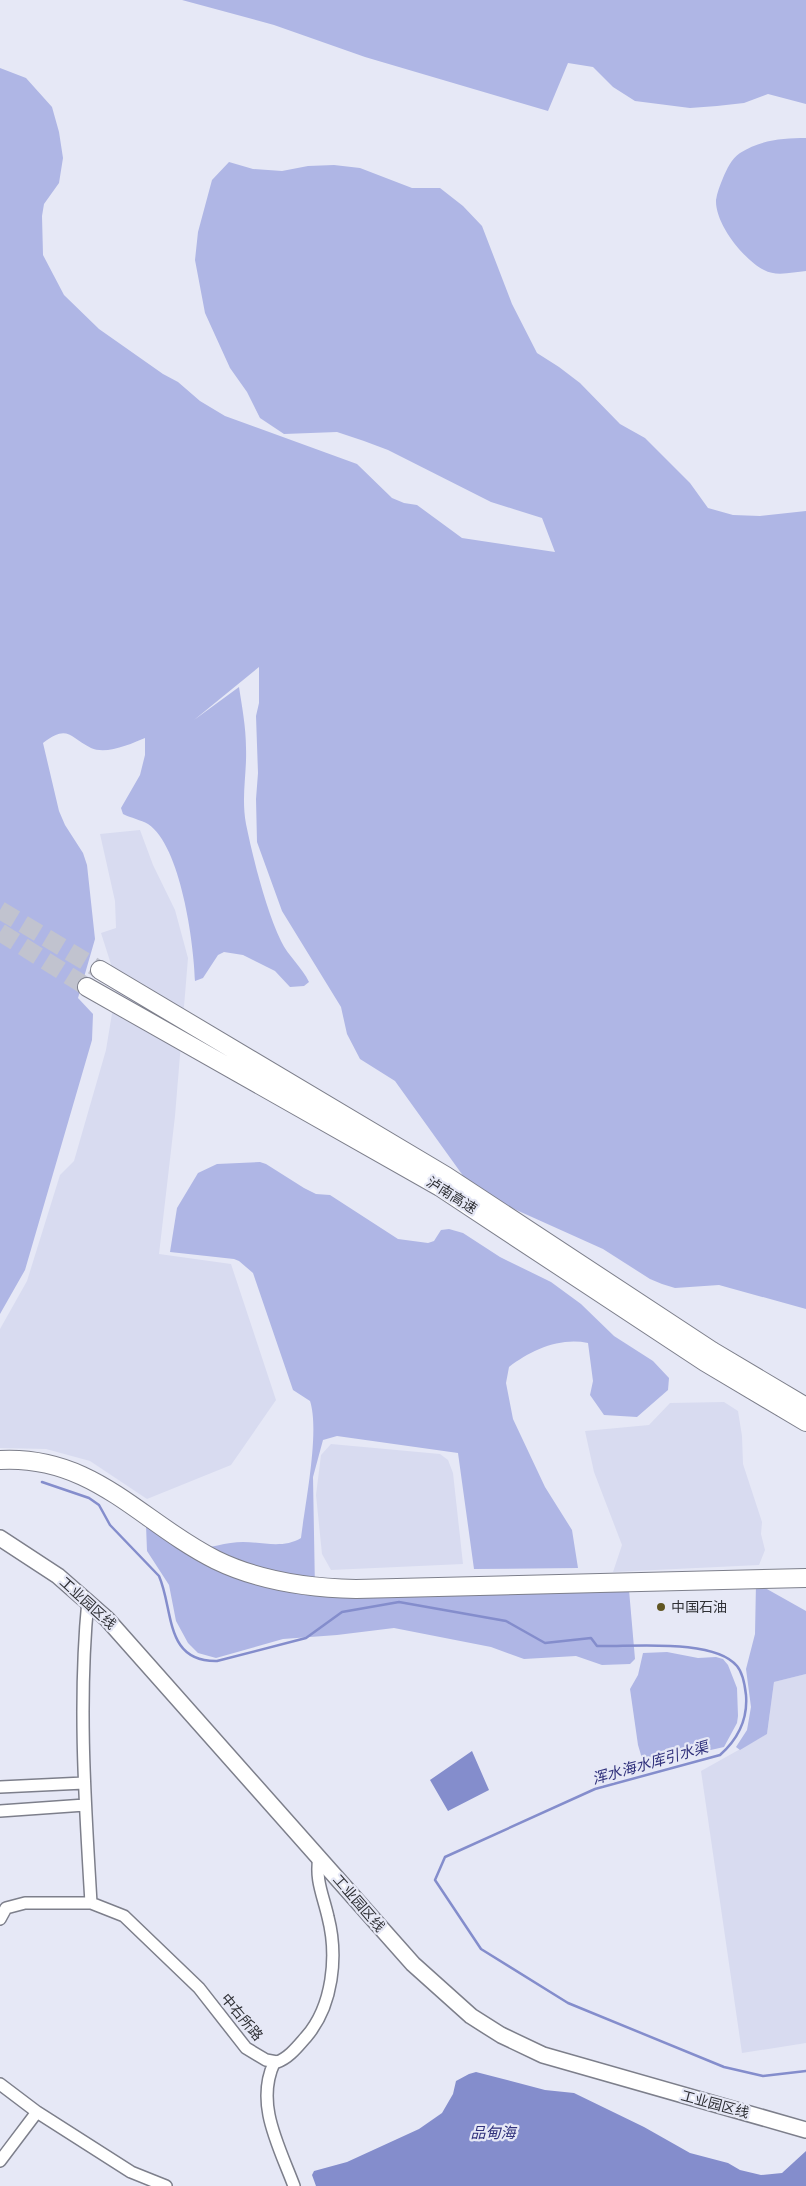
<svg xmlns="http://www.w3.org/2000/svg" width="806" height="2186" viewBox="0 0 806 2186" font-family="Barlow,'Noto Sans SC',sans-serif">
<rect width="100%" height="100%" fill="#e6e8f6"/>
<path fill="#d8dbf0" d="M 140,830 L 153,865 L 175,910 L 188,958 L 175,1116 L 159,1254 L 231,1264 L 276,1400 L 231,1465 L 147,1499 L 90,1461 L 46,1449 L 0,1448 L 0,1329 L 27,1281 L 60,1175 L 74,1161 L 106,1050 L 117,983 L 101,933 L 116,928 L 115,901 L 100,834 Z
M 724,1402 L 738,1411 L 742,1436 L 743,1464 L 762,1522 L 761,1534 L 765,1550 L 759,1565 L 613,1572 L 622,1545 L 594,1472 L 585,1431 L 649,1425 L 670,1403 Z
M 331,1444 L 440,1454 L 448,1460 L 453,1473 L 463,1564 L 331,1570 L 322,1554 L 316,1495 L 321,1455 Z
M 806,1674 L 806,2043 L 742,2053 L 701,1771 L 767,1734 L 774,1682 Z"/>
<path fill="#afb6e5" d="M 182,0 L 806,0 L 806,104 L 768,94 L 744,103 L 717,106 L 690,108 L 635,101 L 613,87 L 593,67 L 568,63 L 548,111 L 365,57 L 274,25 Z
M 0,68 L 26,78 L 52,107 L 59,132 L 63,158 L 59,183 L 44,204 L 42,216 L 43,255 L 64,295 L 99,329 L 163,374 L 178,382 L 200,401 L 225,416 L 357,464 L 392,498 L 404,503 L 417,505 L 462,538 L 555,552 L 542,518 L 491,502 L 388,450 L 364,441 L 337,432 L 284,434 L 260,418 L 247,392 L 230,368 L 205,313 L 195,260 L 198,232 L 212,180 L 229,162 L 253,169 L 282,171 L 308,166 L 334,165 L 360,168 L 412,188 L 440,188 L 463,206 L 482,226 L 512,304 L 537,353 L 559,367 L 580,383 L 620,424 L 645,438 L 690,483 L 708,508 L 733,515 L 760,516 L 806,511 L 806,1309 L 719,1285 L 675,1288 L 662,1284 L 650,1279 L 603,1249 L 474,1191 L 395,1081 L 360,1059 L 347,1034 L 341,1007 L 282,911 L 257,842 L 256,799 L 258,773 L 256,716 L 259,703 L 259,667 L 194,720 L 239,687 C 242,707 246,727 246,748 C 247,774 241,796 246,824 C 253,858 266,910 281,941 C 288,956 302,967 309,982 L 304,986 L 290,987 L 275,971 L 243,955 L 224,952 L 218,955 L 203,978 L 195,981 C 194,944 181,846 148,824 C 141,820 131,818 123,814 L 121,808 L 140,775 L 145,755 L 145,738 C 131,744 106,755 91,748 C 69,737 68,724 43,743 L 59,811 L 65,825 L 83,853 L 87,865 L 95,939 L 78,998 L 93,1014 L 92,1040 L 25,1270 L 0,1314 Z
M 806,138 L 806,271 C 793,272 776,277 764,270 C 744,260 715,224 716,200 C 717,193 720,185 723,178 C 727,169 731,159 740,153 C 760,140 783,138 806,138 Z
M 260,1162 L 266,1164 L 304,1188 L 316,1194 L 330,1195 L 398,1239 L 428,1243 L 434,1241 L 441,1230 L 449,1229 L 463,1233 L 500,1257 L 551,1282 L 581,1304 L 614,1336 L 653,1361 L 669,1378 L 668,1390 L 637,1417 L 604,1415 L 590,1395 L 593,1381 L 588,1343 C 560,1337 531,1350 509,1367 L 506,1383 L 513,1419 L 545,1487 L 572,1530 L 578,1568 L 474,1569 L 458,1453 L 337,1436 L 323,1440 L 313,1477 L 315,1590 L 629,1590 L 635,1659 L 630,1664 L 602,1665 L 576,1656 L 524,1659 L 491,1647 L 394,1628 L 337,1635 L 283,1639 L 216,1658 L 198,1653 L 188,1643 L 176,1621 L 169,1585 L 147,1551 L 146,1525 L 192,1551 C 208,1548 227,1542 243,1542 C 262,1542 283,1549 301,1538 C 305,1504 320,1431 310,1401 L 293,1390 L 253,1273 L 239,1261 L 234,1259 L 170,1252 L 177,1208 L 198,1173 L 217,1164 Z
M 756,1583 L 806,1611 L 806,1674 L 774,1682 L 767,1734 L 740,1750 L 736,1747 L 747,1730 L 751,1707 L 746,1669 L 755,1634 Z
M 667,1652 L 698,1658 L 716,1657 L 723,1659 L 728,1665 L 737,1688 L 738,1716 L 737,1723 L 724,1747 L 644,1765 L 638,1745 L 630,1689 L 638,1675 L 643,1653 Z"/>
<path fill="#848dcc" d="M 472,1751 L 489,1790 L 448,1811 L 430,1780 Z
M 476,2072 L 545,2090 L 574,2093 L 644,2127 L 690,2153 L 728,2163 L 740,2170 L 761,2175 L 782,2173 L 806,2151 L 806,2186 L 316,2186 L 312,2175 L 314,2171 L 347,2162 L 419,2129 L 442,2113 L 453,2094 L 456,2081 L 469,2074 Z"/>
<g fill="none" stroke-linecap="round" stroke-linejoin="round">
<path stroke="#848dcc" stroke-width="2.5" d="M 42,1482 L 89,1498 L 99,1505 L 110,1525 L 159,1576 C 174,1610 164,1662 217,1661 L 306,1638 L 342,1612 L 399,1602 L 506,1621 L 545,1643 L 591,1638 L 597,1646 C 632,1647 714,1638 737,1666 C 743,1673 745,1686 746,1695 C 748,1720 738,1739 720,1755 L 595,1789 L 445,1857 L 435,1880 L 481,1949 L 568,2003 L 724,2067 L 763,2076 L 806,2071"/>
<path stroke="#c1c3cf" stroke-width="18" stroke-dasharray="18 9" stroke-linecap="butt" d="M 0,910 L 100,970
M 0,932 L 87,987"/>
<defs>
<path id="minor" d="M 88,1600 C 78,1702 85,1802 91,1903
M 0,1787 L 84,1783
M 0,1811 L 85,1805
M 0,1919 L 6,1908 L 25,1903 L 91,1903 L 124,1916 L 199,1988 L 246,2048 L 266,2060 L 277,2062 C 289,2058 298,2046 306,2037 C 333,2006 338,1956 328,1917 C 323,1895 315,1880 319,1857
M 274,2063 C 255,2104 279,2146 294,2186
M 0,2084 L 37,2112 L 0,2161
M 37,2112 L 131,2172 L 166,2186"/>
<path id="major" d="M 0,1538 L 58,1576 L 107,1619 L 413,1964 L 471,2016 L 501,2035 L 543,2055 L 806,2130"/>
<path id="highway" d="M 100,970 L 446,1176 L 712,1351 L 806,1407
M 87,987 L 440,1187 L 705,1362 L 806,1422
M 0,1460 C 94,1455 140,1522 216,1560 C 259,1581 309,1588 356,1589 L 806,1578"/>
</defs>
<use href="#minor" stroke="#7d7f8b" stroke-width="14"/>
<use href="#major" stroke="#7d7f8b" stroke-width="18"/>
<use href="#highway" stroke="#7d7f8b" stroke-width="20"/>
<use href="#minor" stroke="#fff" stroke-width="11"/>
<use href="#major" stroke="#fff" stroke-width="15"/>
<use href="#highway" stroke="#fff" stroke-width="18"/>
</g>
<circle fill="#615622" stroke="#e6e8f6" stroke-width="2" cx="661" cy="1607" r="5"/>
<g text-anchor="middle" stroke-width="4.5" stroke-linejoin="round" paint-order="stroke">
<g font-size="14" fill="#2f3035" stroke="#e6e8f6">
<text transform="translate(452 1195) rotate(32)" y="5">泸南高速</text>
<text transform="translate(88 1603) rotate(42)" y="5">工业园区线</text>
<text transform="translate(359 1903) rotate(49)" y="5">工业园区线</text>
<text transform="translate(242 2017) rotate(50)" y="5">中右所路</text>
<text transform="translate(715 2104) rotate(15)" y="5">工业园区线</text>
</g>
<g font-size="14" fill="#2f3035" stroke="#e6e8f6" text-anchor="start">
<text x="671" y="1612">中国石油</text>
</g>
<g font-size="15" font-style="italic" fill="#30317c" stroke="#e6e8f6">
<text transform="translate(650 1763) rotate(-16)" y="5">浑水海水库引水渠</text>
<text x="493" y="2138">品甸海</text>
</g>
</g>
</svg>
